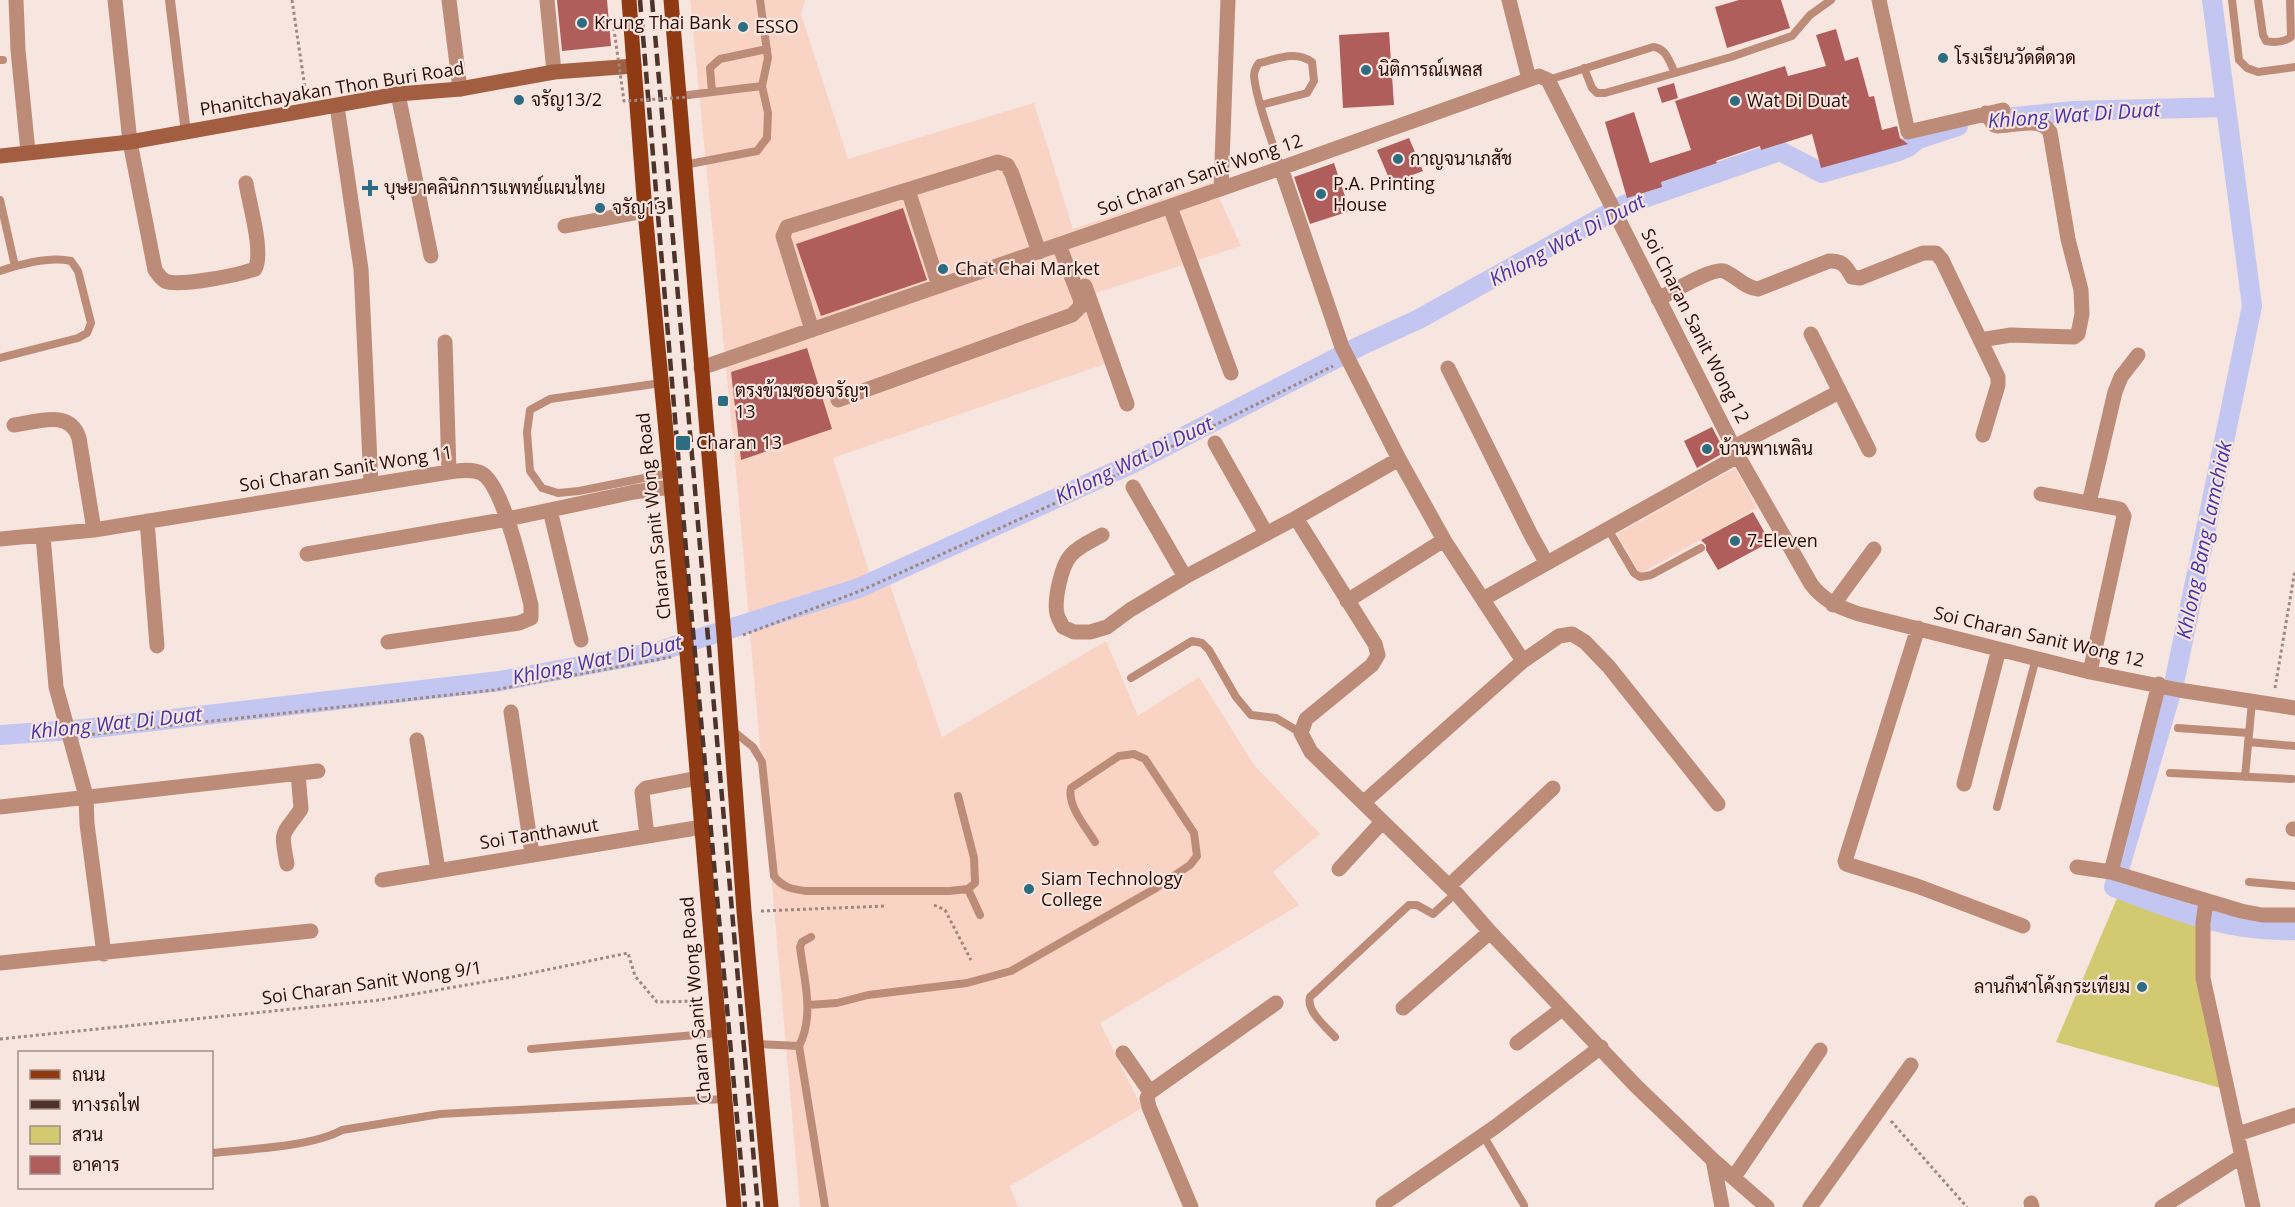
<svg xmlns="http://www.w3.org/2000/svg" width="2295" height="1207" viewBox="0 0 2295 1207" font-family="'Open Sans',Sarabun,sans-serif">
<rect width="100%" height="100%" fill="#f7e5df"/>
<path fill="#f9d4c5" d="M 690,0 L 805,0 L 801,14 L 848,159 L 1034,103 L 1073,229 L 1212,182 L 1241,246 L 1096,293 L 1119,359 L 833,458 L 875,590 L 890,585 L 942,737 L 1106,641 L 1138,716 L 1199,677 L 1254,765 L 1320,834 L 1273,872 L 1299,905 L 1100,1023 L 1142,1108 L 1010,1186 L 1018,1207 L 800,1207 L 736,470 Z
M 1735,468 L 1757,508 L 1640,574 L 1617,534 Z"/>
<path fill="#d3c971" d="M 2118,896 L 2202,923 L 2224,1089 L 2056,1042 Z"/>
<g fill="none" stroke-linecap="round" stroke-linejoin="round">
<path stroke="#c3c6f0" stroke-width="20" d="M 2212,0 L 2252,306 L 2175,679 L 2114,887 C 2174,910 2230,933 2295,930
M 2005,118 L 2074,111 L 2226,107
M 0,735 L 85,729 L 500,681 L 656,652 L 859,588 L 1127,466 L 1360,346 L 1419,319 L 1624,205 L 1780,151 L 1822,173 L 1896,152 L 1908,147 L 1918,139 L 1958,126"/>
</g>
<path fill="#b05e5c" d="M 557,0 L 607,0 L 611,46 L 562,51 Z
M 1739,0 L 1781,0 L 1790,28 L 1727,48 L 1715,7 Z
M 1836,29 L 1845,61 L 1858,57 L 1869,97 L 1874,96 L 1882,130 L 1897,126 L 1900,138 L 1908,144 L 1821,168 L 1812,134 L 1761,150 L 1760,146 L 1716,161 L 1717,163 L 1661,182 L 1662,187 L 1627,198 L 1605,122 L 1634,112 L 1650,163 L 1691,150 L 1675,101 L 1785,66 L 1788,76 L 1826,66 L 1816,35 Z
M 1389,32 L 1394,105 L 1343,108 L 1339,35 Z
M 1674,83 L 1678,98 L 1662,103 L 1657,88 Z
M 1409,138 L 1423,171 L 1391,183 L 1377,150 Z
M 1334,163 L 1350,211 L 1310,224 L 1294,177 Z
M 903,208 L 927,280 L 821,316 L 796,244 Z
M 807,348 L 832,429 L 741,460 L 731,372 Z
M 1712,427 L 1725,452 L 1697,468 L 1684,441 Z
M 1753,512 L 1770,542 L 1718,570 L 1706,550 L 1706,545 L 1701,540 Z"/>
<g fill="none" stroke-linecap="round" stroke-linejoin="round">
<path stroke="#9e8880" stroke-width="3" stroke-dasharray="3 3" stroke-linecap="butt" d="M 292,0 L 306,95
M 1213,426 L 1333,366
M 743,635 L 860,591 L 1111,478 L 1202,431
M 2275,688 L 2295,570
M 86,735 L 494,690 L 671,657
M 934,905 L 945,910 L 971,960
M 761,911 L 886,906
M 0,1039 L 380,1000 L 512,977 L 628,953 L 635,976 L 657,1002 L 699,1001
M 1891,1121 L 1967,1207"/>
<path stroke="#bd8c79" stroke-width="8" d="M 2232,0 L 2239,60 L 2247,68 L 2258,72 L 2295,67
M 2258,0 L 2263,35 L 2266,41 C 2275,43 2284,42 2291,37 L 2290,0
M 0,60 L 3,60
M 1584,68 L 1592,88 L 1597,93 L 1605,93 L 1675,73
M 1548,80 L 1653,47 C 1666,48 1669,61 1675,73 L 1731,57 L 1792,36 L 1810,15 L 1831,0
M 712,92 L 710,68 L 720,59 L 767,49
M 680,96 L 762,86
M 1261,105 L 1307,93 L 1314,81 L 1312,62 C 1295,50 1277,59 1259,63 C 1256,67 1254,71 1254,76 C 1256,100 1273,144 1281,168
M 684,165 L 757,151 L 767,138 L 768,113 L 762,86 L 768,58 L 760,0
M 0,200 L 15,266
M 0,271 C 21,264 49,256 71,261 L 78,271 L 91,323 L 87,333 L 78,338 L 0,358
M 661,383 L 550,399 L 530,410 L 527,432 L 530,471 L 542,488 L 558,493 L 579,491 L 669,473
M 1608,529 L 1634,573 L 1640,577 L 1651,575 L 1701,548
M 1131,678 L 1192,641 L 1202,643 L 1209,650 L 1236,697 L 1251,715 L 1276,718 L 1301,733
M 2178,728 L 2249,733
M 732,730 L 753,747 L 762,762 L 774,876 C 783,888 792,889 806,891 L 949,891 L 968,889 L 980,915
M 2248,742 L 2295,746
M 2170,773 L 2292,779
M 2245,777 L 2252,702
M 958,796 L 974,858 L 975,883 L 968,889
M 1997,807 L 2036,658
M 2249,882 L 2295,886
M 811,937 L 802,942 L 800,947 C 804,980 815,1015 799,1046 L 825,1207
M 808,1005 L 837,1003 L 868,995 L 967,983 L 1011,971 L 1156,888 L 1190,865 L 1197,856 L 1194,833 L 1145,759 L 1134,754 L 1119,756 L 1071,788 C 1067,806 1086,827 1095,842
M 1335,1037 C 1326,1027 1306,1011 1310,997 L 1409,905 L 1417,905 L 1433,914 L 1456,893
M 757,1044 L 799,1046
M 531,1049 L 719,1033
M 1483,1135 L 1524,1205
M 212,1153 C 247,1149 312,1147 342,1130 L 440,1114 L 724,1099"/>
<path stroke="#bd8c79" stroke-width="10" d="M 170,0 L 186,133"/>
<path stroke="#bd8c79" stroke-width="15" d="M 16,0 L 18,50 L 28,152
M 115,0 L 130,142 L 155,270 C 158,274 160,278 165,281 C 179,287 239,275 255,269 C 264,252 249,203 246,183
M 449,0 L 460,89
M 547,0 L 554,72
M 1509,0 L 1529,79
M 1879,0 L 1908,132 L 2003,110
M 398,94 L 431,256
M 337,106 L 361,269 L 371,484
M 1281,168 L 1342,347 L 1399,459 L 1444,540 L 1523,661
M 1221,189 L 1228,0
M 908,190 L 939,286
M 1170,207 L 1231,373
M 565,226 L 645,211
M 1085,286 L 1127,404
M 1658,299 C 1671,293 1712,267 1724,271 C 1736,276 1745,288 1758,289 L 1829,261 C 1842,260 1846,266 1852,277 L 1860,278 L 1923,253 L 1936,253 L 1942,260 L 1998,377 L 1998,385 L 1983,435
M 812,330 L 783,236 L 787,227 L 998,162 L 1007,165 L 1012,174 L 1039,252
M 1811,334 L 1869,450
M 1980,340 L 2011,335 L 2074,337 L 2078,334 L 2082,314 L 2081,290 L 2068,239 L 2050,132 C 2041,116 2012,126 1997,126 L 1994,125 L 1986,113
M 445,342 L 449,472
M 701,368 L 1281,168 L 1539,76 L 1548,80 L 1738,456 L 1811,584 C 1824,601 1838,607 1859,614 L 2090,672 L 2179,690 L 2295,708
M 1448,368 L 1530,533 L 1546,562
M 838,400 L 1072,315 L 1080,307 L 1081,301 L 1059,245
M 14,425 C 38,422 70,409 79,438 L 94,530
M 1215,443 L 1266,533
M 1734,447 L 1839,392
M 1133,487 L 1185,577
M 2041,494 L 2120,509 L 2124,516 L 2090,672
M 2089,503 L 2115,392 L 2121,377 L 2138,355
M 550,510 L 581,640
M 1296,518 L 1375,644 L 1378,655 L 1372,665 L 1306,719 L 1301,733 L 1311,752 L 1456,893 L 1490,932 L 1636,1086 L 1713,1160 L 1767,1207
M 147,521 L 157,646
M 1102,535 C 1091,541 1079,546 1071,555 C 1061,566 1054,600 1057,614 C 1058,618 1061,623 1063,627 L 1074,632 L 1090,632 L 1107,627 L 1130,610 L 1185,577 L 1296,518 L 1399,459
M 43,536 L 56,687 L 86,796 L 87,824 L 104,954
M 0,539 L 94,530 L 449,472 C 458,471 471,468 481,473 C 504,484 524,579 531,605 L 531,618 L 519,623 L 388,642
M 307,554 L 508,519 L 634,492 L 671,487
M 1483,599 L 1738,456
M 1347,601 L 1444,540
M 1833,605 L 1874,549
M 1918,628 L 1845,861 L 1846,864 L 1917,886 L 2023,926
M 2159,684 L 2111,872 L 2241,911 L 2262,915 L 2295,915
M 511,712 L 532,854
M 417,740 L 438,870
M 1964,784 L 1999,649
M 1364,802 L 1523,661 L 1559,636 L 1572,634 L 1585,642 L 1609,667 L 1718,804
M 0,807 L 318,771
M 2293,829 L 2295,829
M 647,836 L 642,792 L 646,788 L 698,778
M 287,864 C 280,828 282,837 301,809 L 298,773
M 2077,867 L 2111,872
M 1339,869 L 1382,822
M 382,880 L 702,827
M 1449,886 L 1553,788
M 2206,901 L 2203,923 L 2203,978 L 2253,1207
M 0,963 L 311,931
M 1403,1008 L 1490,932
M 1517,1043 L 1562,1009
M 1123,1053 L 1150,1092
M 2238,1134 L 2295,1115
M 1713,1160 L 1722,1207
M 1734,1177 L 1820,1050
M 2031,1203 L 2032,1207
M 1191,1207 L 1149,1107 L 1147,1098 L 1150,1092 L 1276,1003
M 1385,1207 L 1383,1204 L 1495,1127 L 1601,1047
M 1810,1207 L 1911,1065
M 2162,1207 L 2242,1156"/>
<path stroke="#a35e42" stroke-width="15" d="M 0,156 L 130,142 L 398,94 L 460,89 L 554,72 L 634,66"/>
<path stroke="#8f3a13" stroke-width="15" d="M 629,0 L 645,211 L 687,653 L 734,1207
M 671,0 L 724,635 L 744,911 L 771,1207"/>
<path stroke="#4e332a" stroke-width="4.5" stroke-dasharray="12 6" stroke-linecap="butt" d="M 640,0 L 691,609 L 745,1207
M 652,0 L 758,1207"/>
<path stroke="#9e8880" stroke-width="3" stroke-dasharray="3 3" stroke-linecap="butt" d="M 613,22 L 624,101 L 691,97"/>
</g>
<g fill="#2d6d81" stroke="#f7e5df" stroke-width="2">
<circle cx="582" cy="23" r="6"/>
<circle cx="743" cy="27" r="6"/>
<circle cx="1943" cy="58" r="6"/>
<circle cx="1366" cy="70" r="6"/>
<circle cx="519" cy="100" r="6"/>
<circle cx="1735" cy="101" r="6"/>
<circle cx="1398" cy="159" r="6"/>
<path d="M367 179h6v6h6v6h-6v6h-6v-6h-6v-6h6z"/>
<circle cx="1321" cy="194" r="6"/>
<circle cx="600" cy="208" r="6"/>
<circle cx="943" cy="269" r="6"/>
<rect x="717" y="395" width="12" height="12" rx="3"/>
<rect x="675" y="435" width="16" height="16" rx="3"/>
<circle cx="1707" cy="449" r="6"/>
<circle cx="1735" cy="541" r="6"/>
<circle cx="1029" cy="889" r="6"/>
<circle cx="2142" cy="987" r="6"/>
</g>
<g text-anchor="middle" stroke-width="4.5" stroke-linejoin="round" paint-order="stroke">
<g font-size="18" fill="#290c02" stroke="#f7e5df" text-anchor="start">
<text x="594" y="29">Krung Thai Bank</text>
<text x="755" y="33">ESSO</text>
<text x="1955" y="64">โรงเรียนวัดดีดวด</text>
<text x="1378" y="76">นิติการณ์เพลส</text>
<text x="531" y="106">จรัญ13/2</text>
<text x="1747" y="107">Wat Di Duat</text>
<text x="1410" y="165">กาญจนาเภสัช</text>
<text x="1333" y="190">P.A. Printing<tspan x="1333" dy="21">House</tspan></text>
<text x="384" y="194">บุษยาคลินิกการแพทย์แผนไทย</text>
<text x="612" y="214">จรัญ13</text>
<text x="955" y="275">Chat Chai Market</text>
<text x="735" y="397">ตรงข้ามซอยจรัญฯ<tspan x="735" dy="21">13</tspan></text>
<text x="696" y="449">Charan 13</text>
<text x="1719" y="455">บ้านพาเพลิน</text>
<text x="1747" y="547">7-Eleven</text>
<text x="1041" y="885">Siam Technology<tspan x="1041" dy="21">College</tspan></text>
<text x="2130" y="993" text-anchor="end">ลานกีฬาโค้งกระเทียม</text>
</g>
<g font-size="18" fill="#290c02" stroke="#f7e5df">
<text transform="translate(332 89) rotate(-9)" y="6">Phanitchayakan Thon Buri Road</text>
<text transform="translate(1200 175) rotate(-19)" y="6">Soi Charan Sanit Wong 12</text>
<text transform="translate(1695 326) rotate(63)" y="6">Soi Charan Sanit Wong 12</text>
<text transform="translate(346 469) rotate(-9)" y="6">Soi Charan Sanit Wong 11</text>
<text transform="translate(654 516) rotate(-96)" y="6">Charan Sanit Wong Road</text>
<text transform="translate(2039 637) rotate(13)" y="6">Soi Charan Sanit Wong 12</text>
<text transform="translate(539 834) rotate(-9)" y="6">Soi Tanthawut</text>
<text transform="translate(372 983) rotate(-8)" y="6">Soi Charan Sanit Wong 9/1</text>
<text transform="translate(696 1000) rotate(-95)" y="6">Charan Sanit Wong Road</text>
</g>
<g font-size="20" font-style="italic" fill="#4535a9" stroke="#f7e5df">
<text transform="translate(2074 115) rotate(-4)" y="7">Khlong Wat Di Duat</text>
<text transform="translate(1567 240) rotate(-28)" y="7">Khlong Wat Di Duat</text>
<text transform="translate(1134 460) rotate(-26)" y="7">Khlong Wat Di Duat</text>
<text transform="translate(2204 540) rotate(-78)" y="7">Khlong Bang Lamchiak</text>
<text transform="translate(597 660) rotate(-12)" y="7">Khlong Wat Di Duat</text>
<text transform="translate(116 723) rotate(-6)" y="7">Khlong Wat Di Duat</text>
</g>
</g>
<rect x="18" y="1051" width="195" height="138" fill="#f7e5df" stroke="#a58e87" stroke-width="1.5"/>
<rect x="30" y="1070" width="30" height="9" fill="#8f3a13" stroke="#a58e87" stroke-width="1.5"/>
<text x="72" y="1081" font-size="18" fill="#290c02">ถนน</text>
<rect x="30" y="1100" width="30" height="9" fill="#4e332a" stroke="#a58e87" stroke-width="1.5"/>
<text x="72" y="1111" font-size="18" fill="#290c02">ทางรถไฟ</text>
<rect x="30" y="1126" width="30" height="18" fill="#d3c971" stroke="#a58e87" stroke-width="1.5"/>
<text x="72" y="1141" font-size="18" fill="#290c02">สวน</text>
<rect x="30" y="1156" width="30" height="18" fill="#b05e5c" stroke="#a58e87" stroke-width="1.5"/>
<text x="72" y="1171" font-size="18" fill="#290c02">อาคาร</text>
</svg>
